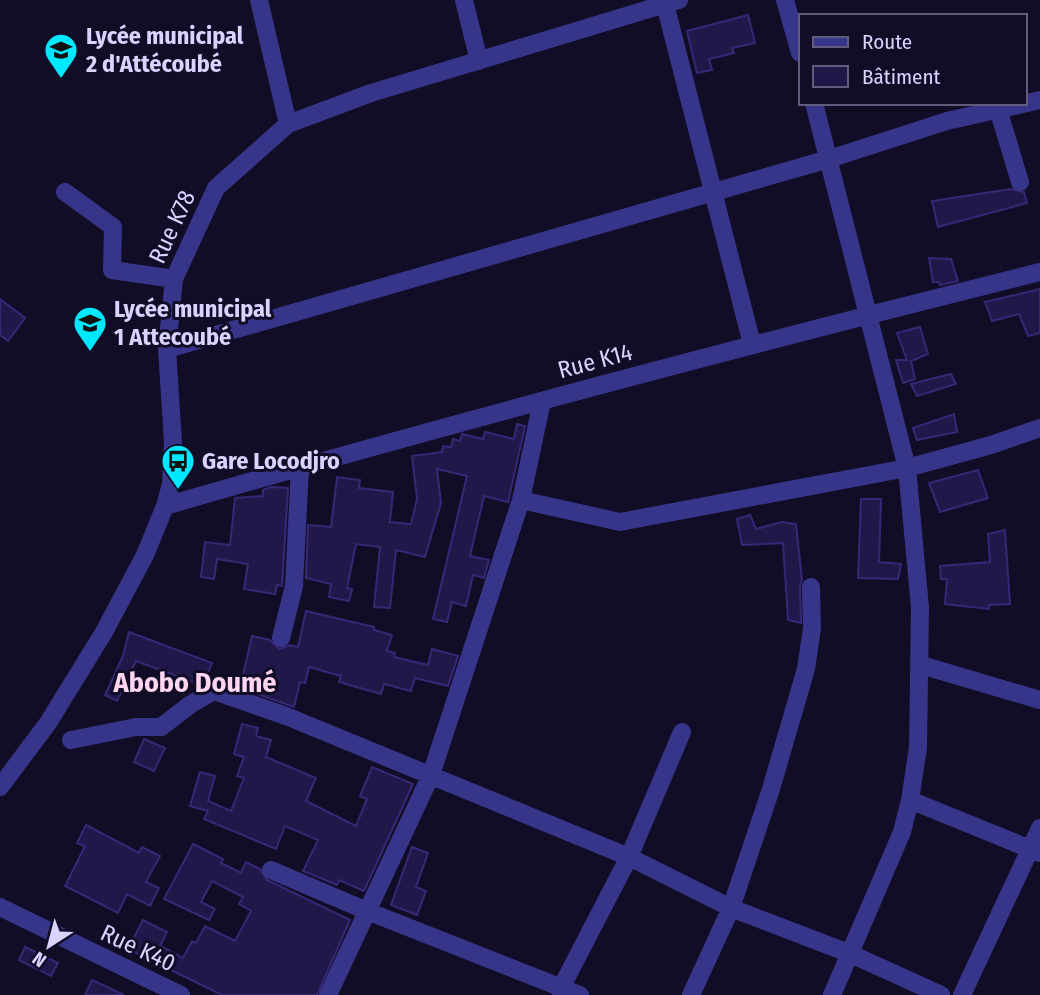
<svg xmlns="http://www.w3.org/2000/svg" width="1040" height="995" viewBox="0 0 1040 995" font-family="'Fira Sans Condensed',sans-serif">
<rect width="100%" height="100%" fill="#110d27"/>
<path fill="#211849" stroke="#372877" stroke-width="2" d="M 748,15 L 755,43 L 732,48 L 734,53 L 709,59 L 712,70 L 697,73 L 687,31 Z
M 1011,189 L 1024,192 L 1027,203 L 938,227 L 932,201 Z
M 929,258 L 951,259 L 958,281 L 940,285 L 939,282 L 933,282 Z
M 1040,289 L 1040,333 L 1028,336 L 1019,314 L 992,321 L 985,302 Z
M 0,299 L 25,318 L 8,341 L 0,335 Z
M 920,327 L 928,354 L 911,361 L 915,379 L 903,383 L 896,360 L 907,360 L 897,333 Z
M 951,374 L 956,384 L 917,396 L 911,384 Z
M 954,414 L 957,432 L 917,440 L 913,428 Z
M 517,424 L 525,426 L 508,502 L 484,496 L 470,556 L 489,560 L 484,578 L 473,575 L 466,606 L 452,602 L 447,622 L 433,619 L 467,476 L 437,469 L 441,503 L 425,557 L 396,550 L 390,608 L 374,607 L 380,547 L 356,544 L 347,588 L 352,589 L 349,601 L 329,597 L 331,584 L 306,578 L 308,525 L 331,527 L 337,477 L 360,480 L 359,488 L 393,492 L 390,522 L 411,524 L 417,499 L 412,456 L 442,452 L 443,446 L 451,447 L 453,439 L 460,441 L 462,434 L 483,439 L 485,432 L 514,439 Z
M 978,470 L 988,498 L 940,512 L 929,483 Z
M 271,487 L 288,488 L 282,586 L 277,585 L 275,594 L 244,589 L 248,564 L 217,559 L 214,579 L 201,577 L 205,542 L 230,545 L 235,498 L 263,496 L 263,490 Z
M 861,499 L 881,499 L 879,562 L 901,564 L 898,579 L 858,578 Z
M 750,515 L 756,529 L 782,522 L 796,524 L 802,580 L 800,587 L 801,623 L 788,620 L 783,543 L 742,545 L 737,519 Z
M 1005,530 L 1010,604 L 989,605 L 989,609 L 945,604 L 947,579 L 941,579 L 940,566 L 990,562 L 988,534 Z
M 306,611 L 374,627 L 374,630 L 392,635 L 387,651 L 395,653 L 394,657 L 428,665 L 432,649 L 458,656 L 448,686 L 415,678 L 411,691 L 384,684 L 381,694 L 339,682 L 341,676 L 309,667 L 305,683 L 300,682 L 294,707 L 240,688 L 252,636 L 270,640 L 279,649 L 290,645 L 298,647 Z
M 129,632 L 212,663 L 204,683 L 201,685 L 136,661 L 117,701 L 105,695 L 123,656 Z
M 242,724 L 258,728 L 256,736 L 271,740 L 266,757 L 316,778 L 306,801 L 356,826 L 367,799 L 360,796 L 372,767 L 413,784 L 364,891 L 339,880 L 337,885 L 303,871 L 318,840 L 285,826 L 276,849 L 204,819 L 208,811 L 190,806 L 200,772 L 215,776 L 208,801 L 231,811 L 244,778 L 237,776 L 244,757 L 234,754 Z
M 144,739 L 165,748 L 154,771 L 134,762 Z
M 86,825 L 139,853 L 142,847 L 160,856 L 146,882 L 159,888 L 150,906 L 127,894 L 118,913 L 65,886 L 85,846 L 77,843 Z
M 193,844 L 223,859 L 221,863 L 241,873 L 246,862 L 260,869 L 267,880 L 350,920 L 317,995 L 222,995 L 128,949 L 143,920 L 167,932 L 160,946 L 183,958 L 192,941 L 196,943 L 205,926 L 235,941 L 251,911 L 239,904 L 243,897 L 212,881 L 201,902 L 215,909 L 209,920 L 164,899 Z
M 412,847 L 428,853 L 416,887 L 426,891 L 417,915 L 391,905 Z
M 25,947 L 58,963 L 51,976 L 19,960 Z
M 92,980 L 124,995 L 85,995 Z"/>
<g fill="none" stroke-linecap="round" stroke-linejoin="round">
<path stroke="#373589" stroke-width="18" d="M 259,0 L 288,124
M 464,0 L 479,61
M 785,0 L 800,53
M 665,4 L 752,344
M 814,103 L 907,468 L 920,607 L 918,748 L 910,800 L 902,832 L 832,995
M 998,109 L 1020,182
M 65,192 L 113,227 L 112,270 L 174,279
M 167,349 L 829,159 L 947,121 L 1040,100
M 521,500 L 620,522 L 907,468 L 991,445 L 1040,428
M 165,506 C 455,422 747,345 1040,272
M 281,638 L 294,586 L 300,467
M 921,665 L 1040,700
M 71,740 L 136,727 L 161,727 L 191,704 L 214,691 L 286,716 L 629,857 L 731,908 L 851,954 L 941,995
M 0,787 L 48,723 L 104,632 L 145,555 L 165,506 L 171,484 L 173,442 L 167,349 L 174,279 L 216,188 L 288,124 L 371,93 L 679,0
M 910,800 L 1040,853
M 271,870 L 367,911 L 580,995
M 0,907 L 181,995
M 328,995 L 431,775 L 521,500 L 542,401
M 561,995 L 561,988 L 629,857 L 682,732
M 691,995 L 731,908 L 771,789 L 806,669 L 812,628 L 811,587
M 962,995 L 1040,828"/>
</g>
<defs>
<symbol id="school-pin" viewBox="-11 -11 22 30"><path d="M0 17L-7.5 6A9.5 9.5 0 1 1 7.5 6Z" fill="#00e8fe" stroke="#110d27"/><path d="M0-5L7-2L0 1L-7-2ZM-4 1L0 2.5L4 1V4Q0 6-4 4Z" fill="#111"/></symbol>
<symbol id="bus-pin" viewBox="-11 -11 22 30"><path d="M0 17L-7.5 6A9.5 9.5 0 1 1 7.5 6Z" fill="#00e8fe" stroke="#110d27"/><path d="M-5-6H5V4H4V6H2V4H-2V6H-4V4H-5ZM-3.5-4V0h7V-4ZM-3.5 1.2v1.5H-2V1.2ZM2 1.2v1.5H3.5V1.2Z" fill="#111"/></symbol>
</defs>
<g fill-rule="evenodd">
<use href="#school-pin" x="42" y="31" width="38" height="52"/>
<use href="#school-pin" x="71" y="304" width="38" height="52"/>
<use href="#bus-pin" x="159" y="442" width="38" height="52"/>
</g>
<g text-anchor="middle" stroke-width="6" stroke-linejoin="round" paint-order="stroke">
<g font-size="24" font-weight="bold" fill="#d8d3ff" stroke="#110d27" text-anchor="start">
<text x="86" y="44">Lycée municipal<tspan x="86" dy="28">2 d'Attécoubé</tspan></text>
<text x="114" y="317">Lycée municipal<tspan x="114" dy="28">1 Attecoubé</tspan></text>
<text x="202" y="469">Gare Locodjro</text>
</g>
<g font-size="24" fill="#d8d3ff" stroke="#110d27">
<text transform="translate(172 227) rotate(-65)" y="8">Rue K78</text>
<text transform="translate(595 361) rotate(-15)" y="8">Rue K14</text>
<text transform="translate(138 948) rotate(25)" y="8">Rue K40</text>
</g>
<g font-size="28" font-weight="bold" fill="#ffd5f0" stroke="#110d27">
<text x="195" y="692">Abobo Doumé</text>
</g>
</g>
<rect x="799" y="14" width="228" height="91" fill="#110d27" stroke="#615c7d" stroke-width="2"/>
<rect x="813" y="37" width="35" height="10" fill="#373589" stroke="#615c7d" stroke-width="2"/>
<text x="862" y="49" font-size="21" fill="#d8d3ff">Route</text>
<rect x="813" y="66" width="35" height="21" fill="#211849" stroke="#615c7d" stroke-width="2"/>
<text x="862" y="84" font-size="21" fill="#d8d3ff">Bâtiment</text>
<g transform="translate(49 946) rotate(216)" stroke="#110d27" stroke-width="5" paint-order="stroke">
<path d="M0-5L12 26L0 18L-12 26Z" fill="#d8d3ff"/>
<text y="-10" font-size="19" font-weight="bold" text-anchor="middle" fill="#d8d3ff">N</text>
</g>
</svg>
